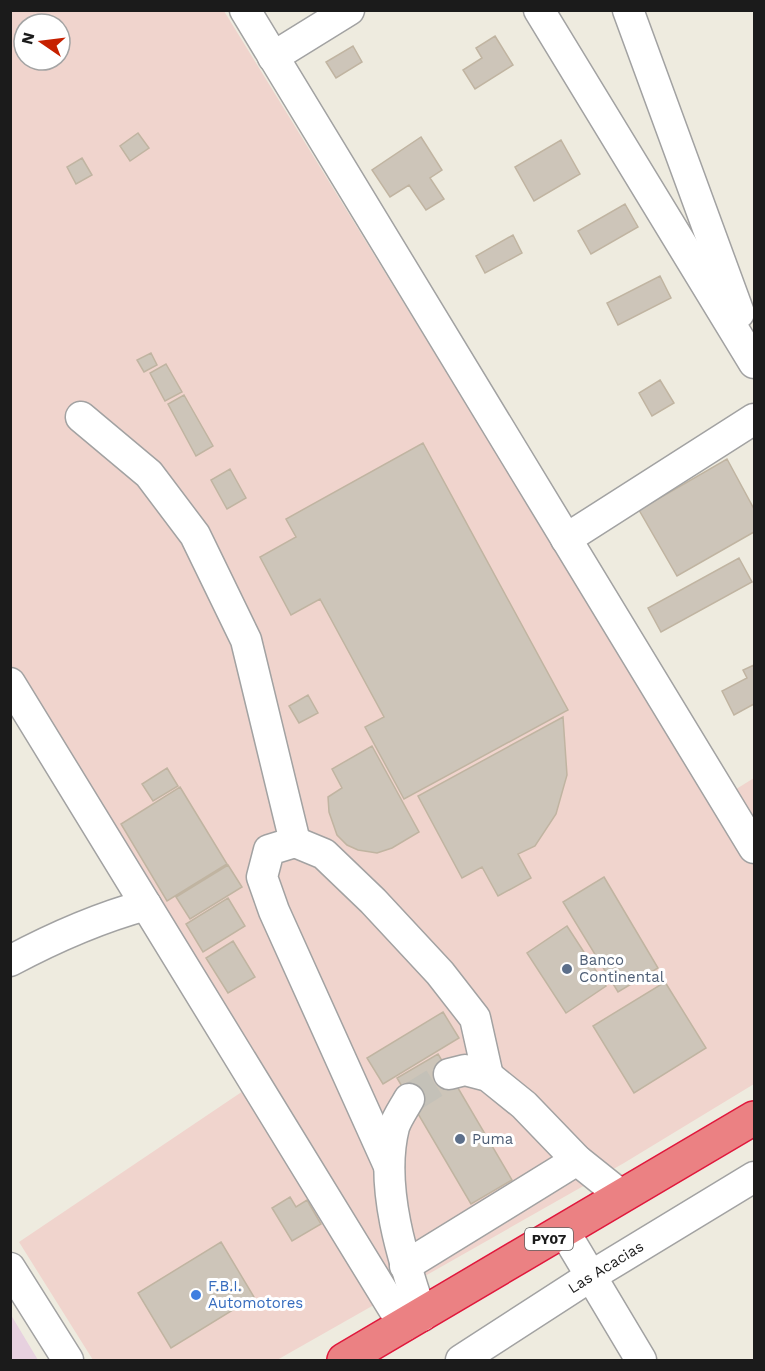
<svg xmlns="http://www.w3.org/2000/svg" width="765" height="1371" viewBox="0 0 765 1371" font-family="'Work Sans',sans-serif">
<rect width="100%" height="100%" fill="#eeebdf"/>
<path fill="#f0d4cd" fill-rule="evenodd" d="M 10,11 L 224,11 L 712,804 L 754,778 L 754,1084 L 624,1163 L 277,1360 L 93,1360 L 19,1242 L 252,1085 L 11,676 ZM 24,24 L 60,24 L 60,60 L 24,60 Z"/>
<path fill="#e7d1df" d="M 10,1315 L 11,1315 L 38,1360 L 11,1360 Z"/>
<path fill="#cdc5b9" stroke="#c0b4a1" stroke-width="1.5" d="M 495,36 L 513,65 L 475,89 L 463,70 L 482,58 L 476,48 Z
M 353,46 L 362,62 L 336,78 L 326,62 Z
M 138,133 L 149,148 L 130,161 L 120,146 Z
M 421,137 L 442,170 L 430,178 L 444,199 L 426,210 L 409,185 L 390,197 L 372,170 Z
M 561,140 L 580,174 L 534,201 L 515,167 Z
M 82,158 L 92,175 L 76,184 L 67,167 Z
M 625,204 L 638,227 L 591,254 L 578,231 Z
M 513,235 L 522,253 L 485,273 L 476,256 Z
M 660,276 L 671,298 L 618,325 L 607,303 Z
M 151,353 L 157,365 L 144,372 L 137,360 Z
M 166,364 L 182,392 L 165,401 L 150,373 Z
M 660,380 L 674,403 L 652,416 L 639,393 Z
M 184,395 L 213,446 L 196,456 L 168,404 Z
M 423,443 L 568,710 L 404,799 L 365,727 L 384,717 L 320,599 L 291,615 L 260,557 L 296,537 L 286,519 Z
M 727,459 L 754,509 L 754,532 L 677,576 L 639,510 Z
M 230,469 L 246,498 L 227,509 L 211,480 Z
M 739,558 L 752,582 L 661,632 L 648,608 Z
M 754,665 L 754,704 L 734,715 L 722,691 L 747,678 L 743,670 Z
M 308,695 L 318,713 L 299,723 L 289,706 Z
M 563,717 L 567,775 L 556,814 L 535,846 L 518,854 L 531,878 L 498,896 L 482,867 L 462,878 L 418,796 Z
M 372,746 L 419,832 L 392,848 L 377,853 L 358,850 L 347,845 L 337,835 L 329,812 L 328,797 L 342,788 L 332,769 Z
M 167,768 L 178,786 L 153,801 L 142,784 Z
M 180,787 L 227,864 L 167,901 L 121,824 Z
M 228,865 L 242,887 L 190,919 L 176,897 Z
M 604,877 L 658,968 L 618,992 L 563,902 Z
M 228,898 L 245,926 L 203,952 L 186,924 Z
M 567,926 L 606,986 L 566,1013 L 527,953 Z
M 233,941 L 255,977 L 228,993 L 206,958 Z
M 665,982 L 706,1048 L 634,1093 L 593,1026 Z
M 443,1012 L 459,1038 L 383,1084 L 367,1058 Z
M 438,1054 L 512,1180 L 471,1204 L 397,1078 Z
M 290,1197 L 296,1207 L 307,1200 L 321,1224 L 292,1241 L 272,1208 Z
M 221,1242 L 254,1297 L 171,1348 L 138,1293 Z"/>
<g fill="none" stroke-linecap="round" stroke-linejoin="round">
<path stroke="#c4c1b8" stroke-width="30" stroke-dasharray="30 15" stroke-linecap="butt" d="M 409,1099 L 449,1074"/>
<defs>
<g id="minor">
<path d="M 245,10 L 754,848"/>
<path d="M 539,10 L 754,363"/>
<path d="M 628,10 L 739,313"/>
<path d="M 273,57 L 349,10"/>
<path d="M 81,417 L 149,474 L 195,535 L 246,640 L 295,842"/>
<path d="M 566,539 L 754,419"/>
<path d="M 10,683 L 404,1326"/>
<path d="M 10,961 C 55,937 98,918 146,905"/>
<path d="M 449,1074 L 465,1070 L 488,1076 L 524,1105 L 577,1160 L 622,1196"/>
<path d="M 409,1099 C 404,1108 397,1118 394,1127 C 379,1186 403,1260 422,1316"/>
<path d="M 389,1166 L 274,911 L 262,877 L 269,850 L 295,842 L 324,854 L 373,901 L 440,973 L 475,1018 L 488,1076"/>
<path d="M 564,1231 L 641,1360"/>
<path d="M 405,1266 L 577,1160"/>
<path d="M 10,1268 L 68,1360"/>
<path id="s1" d="M 461,1360 L 591,1276 L 754,1177"/>
</g>
<path id="highway" d="M 344,1360 L 754,1118"/>
</defs>
<use href="#minor" stroke="#a2a2a2" stroke-width="33"/>
<use href="#highway" stroke="#e0183c" stroke-width="36"/>
<use href="#minor" stroke="#fff" stroke-width="30"/>
<use href="#highway" stroke="#eb8183" stroke-width="33"/>
</g>
<g fill="#5c6f8a" stroke="#fff" stroke-width="2">
<circle cx="567" cy="969" r="6"/>
<circle cx="460" cy="1139" r="6"/>
</g>
<circle fill="#3f7fe0" stroke="#fff" stroke-width="2" cx="196" cy="1295" r="6"/>
<g text-anchor="middle" stroke-width="6" stroke-linejoin="round" paint-order="stroke">
<rect fill="#fff" stroke="#5f5f5f" stroke-width="1.5" x="525" y="1228" width="48" height="22" rx="4.5"/>
<g font-size="14" font-weight="bold" fill="#1b1b1b">
<text x="549" y="1244">PY07</text>
</g>
<g font-size="15" fill="#4e5e75" stroke="#fff" text-anchor="start">
<text x="579" y="965">Banco<tspan x="579" dy="17">Continental</tspan></text>
<text x="472" y="1144">Puma</text>
</g>
<g font-size="15" fill="#1b1b1b" stroke="#fff">
<text dy="5" stroke="none"><textPath href="#s1" startOffset="172">Las Acacias</textPath></text>
</g>
<g font-size="15" fill="#366cbe" stroke="#fff" text-anchor="start">
<text x="208" y="1291">F.B.I.<tspan x="208" dy="17">Automotores</tspan></text>
</g>
</g>
<rect width="765" height="1371" fill="none" stroke="#1b1b1b" stroke-width="24"/>
<g transform="translate(42 42) rotate(284)"><circle r="28" fill="#ffffff" stroke="#a4a4a4" stroke-width="1.5"/>
<path d="M0-4.5L10 22L0 15L-10 22Z" fill="#c62000"/>
<text y="-9" font-size="16" font-weight="bold" text-anchor="middle" fill="#1b1b1b">N</text>
</g>
</svg>
